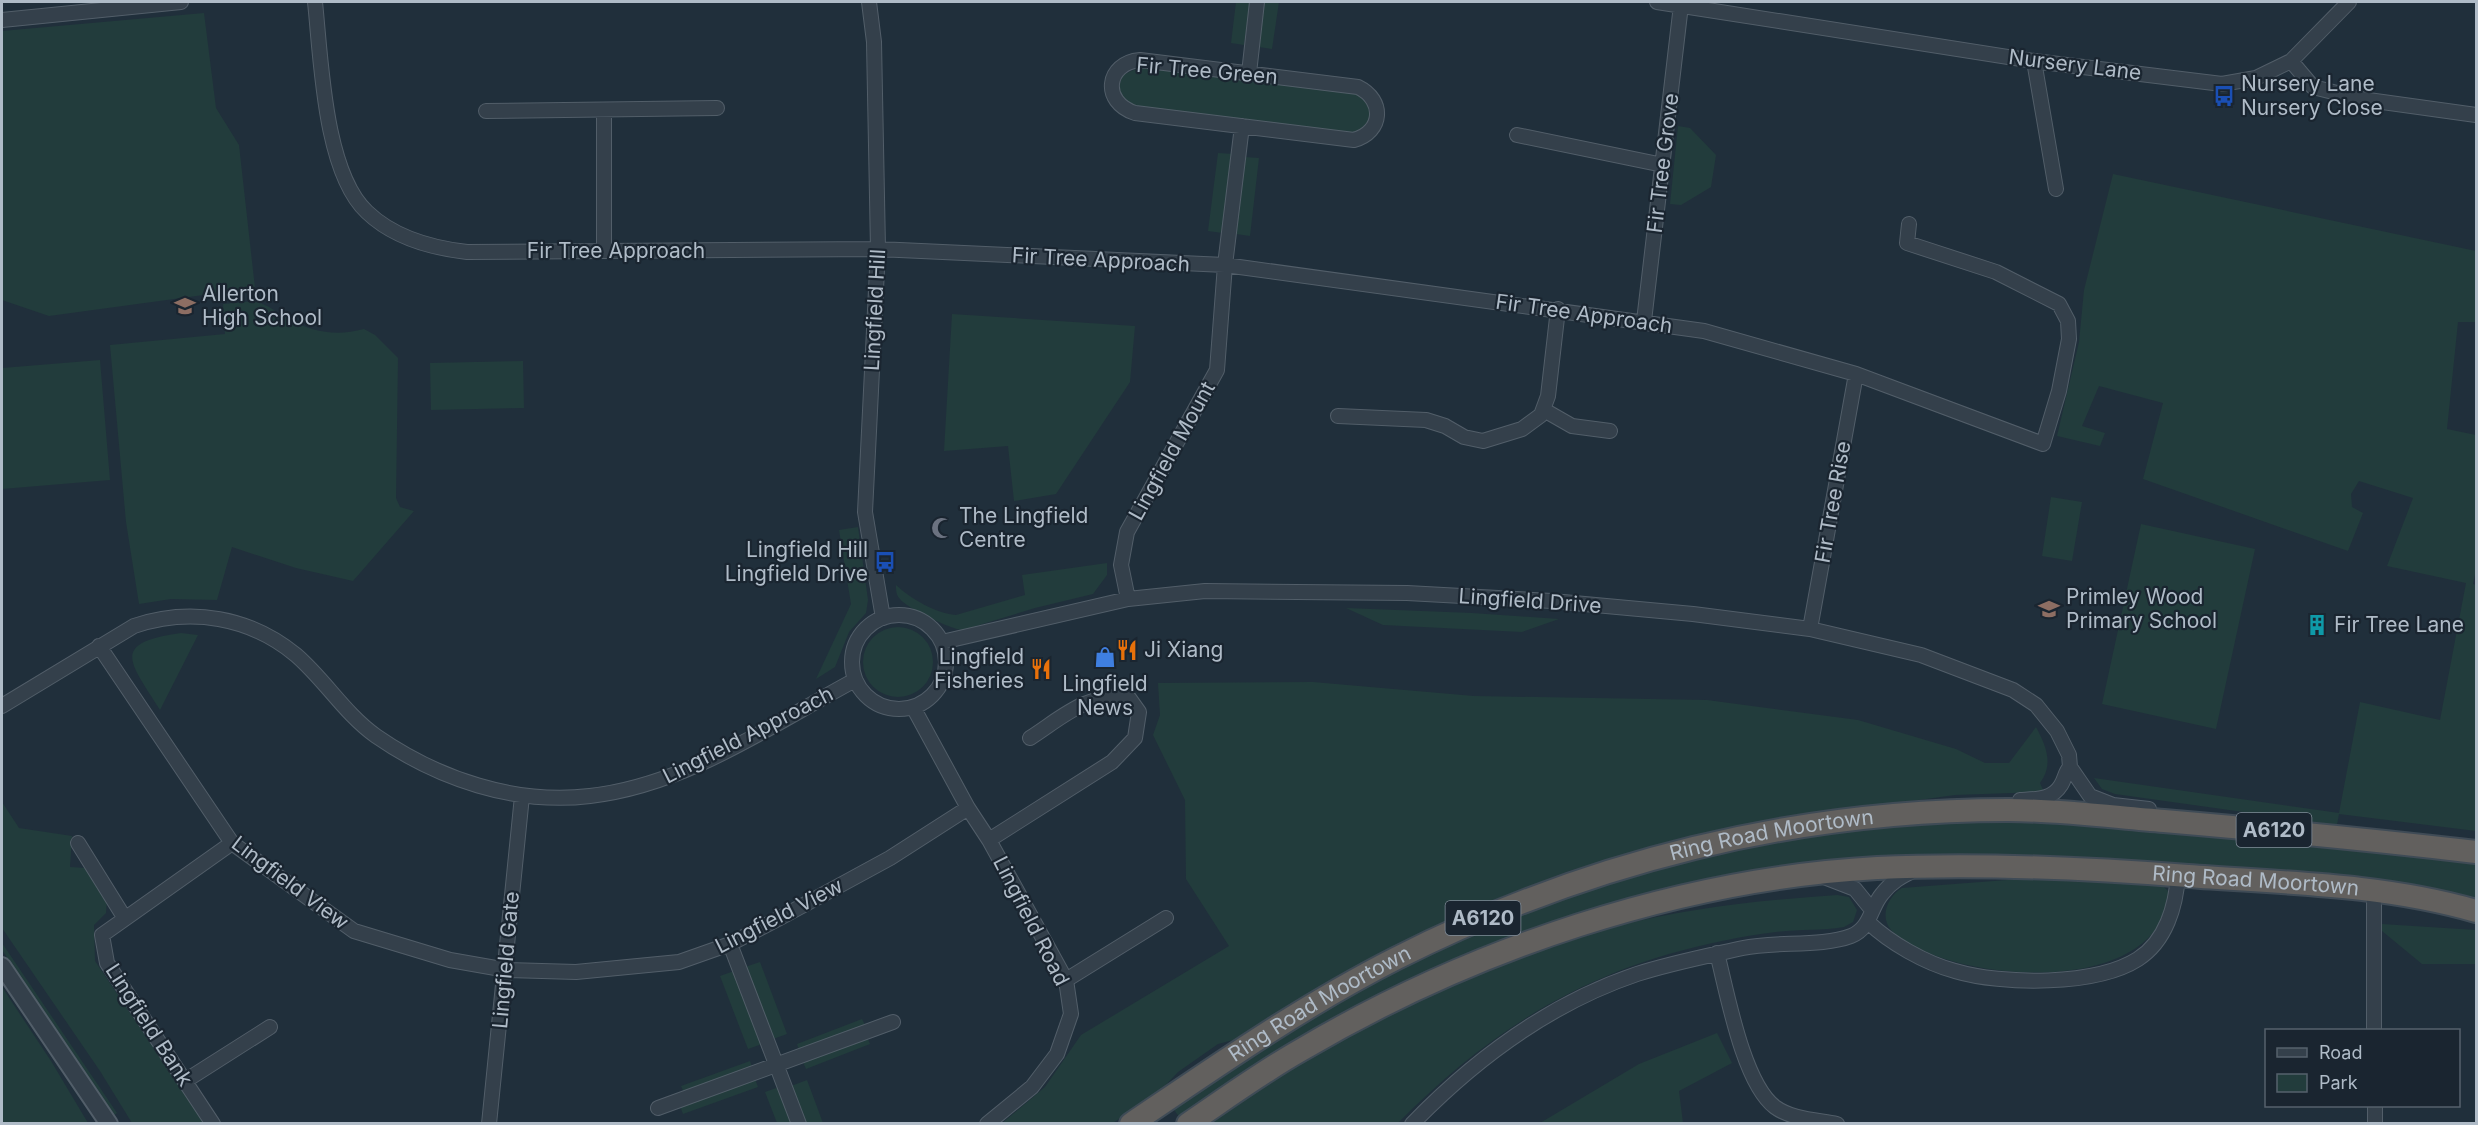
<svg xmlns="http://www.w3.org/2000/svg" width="2478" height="1125" viewBox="0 0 2478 1125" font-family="Inter,sans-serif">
<rect width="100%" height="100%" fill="#202f3b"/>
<path fill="#223c3c" d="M 1236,2 L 1250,2 L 1244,45 L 1231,43 Z
M 1264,2 L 1279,2 L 1272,49 L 1259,47 Z
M 204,13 L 216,108 L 239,145 L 255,288 L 49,316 L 2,300 L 2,31 Z
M 1140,67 L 1356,93 C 1376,106 1377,130 1350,133 L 1133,106 C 1120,99 1116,88 1123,75 Z
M 1678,126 L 1690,128 L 1716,155 L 1711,187 L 1681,205 L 1670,204 Z
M 1218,153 L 1233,154 L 1223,233 L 1208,231 Z
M 1245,157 L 1259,158 L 1250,236 L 1236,234 Z
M 2113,174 L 2476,251 L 2476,322 L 2458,322 L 2447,429 L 2476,435 L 2476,570 L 2473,584 L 2476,585 L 2476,831 L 2339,814 L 2337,825 L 2115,794 L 2102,789 L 2094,778 L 2339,813 L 2360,702 L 2440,720 L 2466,583 L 2387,566 L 2413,498 L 2359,481 L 2351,494 L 2352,507 L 2363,513 L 2348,551 L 2143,479 L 2163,403 L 2099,386 L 2082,426 L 2105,433 L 2100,446 L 2057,436 L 2079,342 L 2084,290 Z
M 255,301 C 268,305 278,313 289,319 C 313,333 338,336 364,329 L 375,335 L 398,358 L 396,498 L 400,507 L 414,511 L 353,581 L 296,568 L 232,547 L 217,600 L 171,599 L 139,604 L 126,522 L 110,345 L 225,334 L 223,304 Z
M 952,314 L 1135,326 L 1130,382 L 1056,494 L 1014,501 L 1008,446 L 944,451 Z
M 100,360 L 110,480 L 2,489 L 2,368 Z
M 523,361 L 524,408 L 431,410 L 430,363 Z
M 2051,497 L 2082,502 L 2072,561 L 2042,556 Z
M 2141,524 L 2255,549 L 2216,729 L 2102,704 Z
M 858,527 L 868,600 L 866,613 L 849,632 L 835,667 L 816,679 L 851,604 L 839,530 Z
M 1107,563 L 1107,575 L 1093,594 L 1035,608 L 963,630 C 954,631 905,607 900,599 C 896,595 896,590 896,585 C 911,599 935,613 956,615 L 1025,595 L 1022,575 Z
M 1346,608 L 1472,613 L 1559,619 L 1522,632 L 1383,625 Z
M863 662a35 35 0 1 1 70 0a35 35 0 1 1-70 0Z
M 181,633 L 198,635 L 160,710 C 131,663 108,643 181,633 Z
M 1313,682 L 1474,696 L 1707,700 L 1858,720 L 1956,749 L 1985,763 L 2009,763 L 2036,727 C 2046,746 2054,764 2040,783 L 2044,792 L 1955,795 L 1795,817 L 1677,839 L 1569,871 L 1493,900 L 1390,949 L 1245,1037 L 1218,1044 L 1178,1072 L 1160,1091 L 1113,1123 L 1001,1124 L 1045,1087 L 1081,1035 L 1229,946 L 1186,879 L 1185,800 L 1153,735 L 1160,715 L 1158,683 Z
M 2,802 L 19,828 L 72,836 L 70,867 L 85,868 L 107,899 L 106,913 L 94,925 L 95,961 L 204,1123 L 132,1123 L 100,1071 L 2,928 Z
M 1936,821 C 2117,821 2296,843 2476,860 L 2476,902 L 2029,857 L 1583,913 L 1180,1118 L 1172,1107 L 1327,1006 L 1489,923 L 1690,857 L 1820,832 Z
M 2020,879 L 2070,879 L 2162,885 L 2169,892 C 2162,999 1954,985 1894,933 C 1878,919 1887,897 1902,888 Z
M 1837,895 L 1849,897 L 1857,910 L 1853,922 L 1844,927 C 1822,931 1799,929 1776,932 C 1758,934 1740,937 1722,941 C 1589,968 1493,1027 1398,1123 L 1204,1124 C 1236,1103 1267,1081 1300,1062 C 1394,1005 1506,955 1613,927 C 1686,908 1762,900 1837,895 Z
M 2382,924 L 2476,930 L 2476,964 L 2422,964 L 2382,931 Z
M 2,943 L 117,1113 L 114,1115 L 2,950 Z
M 760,962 L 787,1034 L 773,1039 L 745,967 Z
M 734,971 L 762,1044 L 748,1049 L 720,976 Z
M 2,987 L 51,1061 L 88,1123 L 2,1123 Z
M 862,1019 L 865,1025 L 799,1050 L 797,1044 Z
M 1717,1033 L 1732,1063 L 1679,1091 L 1683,1123 L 1540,1123 L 1639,1064 Z
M 867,1037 L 870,1044 L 806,1069 L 803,1062 Z
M 750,1061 L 752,1067 L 684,1092 L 681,1086 Z
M 755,1079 L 758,1087 L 683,1114 L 680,1106 Z
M 807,1080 L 823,1123 L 805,1123 L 791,1086 Z
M 779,1087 L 793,1123 L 777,1123 L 765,1092 Z"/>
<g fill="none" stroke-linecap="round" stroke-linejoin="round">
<defs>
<path id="minor" d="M 315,2 C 321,58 324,172 367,212 C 393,237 432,248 467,252 L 878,249 L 1225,265 L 1704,331 L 1856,374 L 2043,444 L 2059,391 L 2069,339 L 2068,321 L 2059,304 L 1996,272 L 1907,243 L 1909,224
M 869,2 L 874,42 L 878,249 L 865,512 L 883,618
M 1657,2 L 2034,61 L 2222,84 L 2256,78 L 2291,61 L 2349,2
M 2,20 L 181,2
M 1140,60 L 1358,87 C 1385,100 1383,132 1354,140 L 1135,113 C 1101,102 1106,63 1140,60 Z
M 2034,61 L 2056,189
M 2291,61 L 2313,87 L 2361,99 L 2476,115
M 1249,73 L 1257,2
M 486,111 L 717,108
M 1517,135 L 1663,165
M 604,251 L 604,111
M 1644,321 L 1681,5
M 1544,410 L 1572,426 L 1610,431
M 1338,416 L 1426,420 L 1445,426 L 1464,437 L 1483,441 L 1522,429 L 1541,415 L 1548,396 L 1558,309
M 1128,599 L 1121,565 L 1127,532 L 1217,370 L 1225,265 L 1242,126
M852 662a47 47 0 1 1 94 0a47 47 0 1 1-94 0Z
M 1810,629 L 1856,374
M 942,642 L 1128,599 L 1205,591 L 1407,593 L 1552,601 L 1693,614 L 1810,629 L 1921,655 L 2013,690 L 2036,705 L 2057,731 L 2069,755 L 2070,767 L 2090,796 L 2113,805 L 2149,809
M 99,646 L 232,843 L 354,931 L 450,960 L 507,970 L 576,972 L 679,962 L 730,944 L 778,919 L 890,858 L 968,808
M 2,706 L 134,626 C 191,607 250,617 296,655 C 325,680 345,714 376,736 C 438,779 515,805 590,796 C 687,785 771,725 855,680
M 913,707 L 968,808 L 989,840 L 1066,980 L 1071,1014 L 1057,1054 L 1032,1087 L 987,1124
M 2020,800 C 2036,799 2052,800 2061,785 C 2065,779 2065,772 2070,767
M 989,840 L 1112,762 L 1135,738 L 1139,712 L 1129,698 C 1086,693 1064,716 1030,738
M 78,843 L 124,917
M 1824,877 L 1855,889 L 1872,910
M 2374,890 L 2374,1030
M 1868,922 C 1890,943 1925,963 1955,971 C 2002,985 2096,986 2138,959 C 2166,941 2176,906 2178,875
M 730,944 L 799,1124
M 1717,953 C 1727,992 1743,1083 1775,1107 C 1791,1119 1817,1120 1837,1124
M 1066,980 L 1166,918
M 185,1081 L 270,1027
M 2375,1106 L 2375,1124
M 658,1108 L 893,1022
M 213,1124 L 107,963 L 102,935 L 232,843
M 489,1124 L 522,796
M 1412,1124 C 1475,1059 1551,1003 1637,974 C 1671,963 1707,956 1743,948 C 1775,941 1822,947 1851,936 C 1871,928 1870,908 1882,894 C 1891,882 1902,876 1915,870"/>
<path id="tertiary" d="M 2,966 L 109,1124"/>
<g id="trunk">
<path id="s1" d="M 1131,1124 C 1218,1065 1304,1005 1397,958 C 1587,862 1795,810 2008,810 C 2060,810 2113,817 2164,821 C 2269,830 2373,840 2476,852"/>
<path id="s2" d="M 1188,1124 C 1225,1099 1262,1072 1301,1050 C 1472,949 1678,879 1877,868 C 1981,863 2084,868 2188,876 C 2284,883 2383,884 2476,911"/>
</g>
</defs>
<use href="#minor" stroke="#525e69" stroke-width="16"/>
<use href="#tertiary" stroke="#525e69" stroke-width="20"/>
<use href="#trunk" stroke="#3f4b56" stroke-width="26"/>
<use href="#minor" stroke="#34404b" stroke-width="14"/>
<use href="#tertiary" stroke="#34404b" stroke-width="16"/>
<use href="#trunk" stroke="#62605e" stroke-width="22"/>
</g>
<defs>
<symbol id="bus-bare" viewBox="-9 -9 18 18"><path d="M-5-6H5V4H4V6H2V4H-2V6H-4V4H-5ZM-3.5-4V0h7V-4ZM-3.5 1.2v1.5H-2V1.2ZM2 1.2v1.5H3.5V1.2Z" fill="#1a4fb4" stroke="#1a2530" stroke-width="2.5" paint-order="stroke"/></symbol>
<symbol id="school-bare" viewBox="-9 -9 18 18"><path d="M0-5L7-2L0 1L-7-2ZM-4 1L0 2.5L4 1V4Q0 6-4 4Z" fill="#8d6e63" stroke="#1a2530" stroke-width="2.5" paint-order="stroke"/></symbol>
<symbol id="mosque-bare" viewBox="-9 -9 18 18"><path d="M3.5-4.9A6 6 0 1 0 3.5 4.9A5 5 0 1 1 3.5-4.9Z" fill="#6b7280" stroke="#1a2530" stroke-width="2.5" paint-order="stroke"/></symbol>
<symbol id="building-bare" viewBox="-9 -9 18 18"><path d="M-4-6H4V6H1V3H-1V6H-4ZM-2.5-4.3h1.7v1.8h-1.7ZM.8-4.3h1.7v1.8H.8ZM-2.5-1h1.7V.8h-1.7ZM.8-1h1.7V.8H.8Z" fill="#0f9aa8" stroke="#1a2530" stroke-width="2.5" paint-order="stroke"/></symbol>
<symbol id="restaurant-bare" viewBox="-9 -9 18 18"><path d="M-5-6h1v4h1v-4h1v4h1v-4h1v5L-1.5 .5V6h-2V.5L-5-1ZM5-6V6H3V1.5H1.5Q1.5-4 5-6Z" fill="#e8710a" stroke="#1a2530" stroke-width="2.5" paint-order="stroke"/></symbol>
<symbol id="shop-bare" viewBox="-9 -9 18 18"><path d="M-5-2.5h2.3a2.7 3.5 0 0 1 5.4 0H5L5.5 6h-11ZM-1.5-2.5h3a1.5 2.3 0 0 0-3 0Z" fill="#3f7fe0" stroke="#1a2530" stroke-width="2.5" paint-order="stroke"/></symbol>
</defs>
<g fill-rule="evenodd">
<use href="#bus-bare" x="2209" y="81" width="30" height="30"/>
<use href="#school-bare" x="170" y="291" width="30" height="30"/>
<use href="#mosque-bare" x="927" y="513" width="30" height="30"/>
<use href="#bus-bare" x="870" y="547" width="30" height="30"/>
<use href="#school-bare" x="2034" y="594" width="30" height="30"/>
<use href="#building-bare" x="2302" y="610" width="30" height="30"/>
<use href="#restaurant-bare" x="1112" y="635" width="30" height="30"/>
<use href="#shop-bare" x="1090" y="642" width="30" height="30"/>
<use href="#restaurant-bare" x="1026" y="654" width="30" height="30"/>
</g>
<g text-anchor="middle" stroke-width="4.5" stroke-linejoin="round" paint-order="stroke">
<g fill="#1a2530" stroke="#828e9a" stroke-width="1.5">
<rect x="2236.5" y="813" width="75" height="34" rx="4.5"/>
<rect x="1445.5" y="901" width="75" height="34" rx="4.5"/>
</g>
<g font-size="20" font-weight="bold" fill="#afbbc7">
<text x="2274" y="837">A6120</text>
<text x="1483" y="925">A6120</text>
</g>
<g font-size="21" fill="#afbbc7" stroke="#1a2530">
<text transform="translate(2075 65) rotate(7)" y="7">Nursery Lane</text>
<text transform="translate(1207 71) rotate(5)" y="7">Fir Tree Green</text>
<text transform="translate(1663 163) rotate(-83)" y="7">Fir Tree Grove</text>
<text x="616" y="258">Fir Tree Approach</text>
<text transform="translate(1101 260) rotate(3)" y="7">Fir Tree Approach</text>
<text transform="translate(875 310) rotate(-87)" y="7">Lingfield Hill</text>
<text transform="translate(1584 314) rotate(8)" y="7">Fir Tree Approach</text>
<text transform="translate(1172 451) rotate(-61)" y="7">Lingfield Mount</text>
<text transform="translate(1833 502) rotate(-80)" y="7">Fir Tree Rise</text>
<text transform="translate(1530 601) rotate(4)" y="7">Lingfield Drive</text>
<text transform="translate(748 735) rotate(-27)" y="7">Lingfield Approach</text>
<text dy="7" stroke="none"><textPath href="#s1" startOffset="710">Ring Road Moortown</textPath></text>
<text dy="7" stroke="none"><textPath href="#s2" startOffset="1124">Ring Road Moortown</textPath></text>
<text transform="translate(290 883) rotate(37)" y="7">Lingfield View</text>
<text transform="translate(779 916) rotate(-27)" y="7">Lingfield View</text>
<text transform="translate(1031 921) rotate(63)" y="7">Lingfield Road</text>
<text transform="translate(506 960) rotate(-85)" y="7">Lingfield Gate</text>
<text dy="7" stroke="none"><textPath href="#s1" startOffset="224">Ring Road Moortown</textPath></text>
<text transform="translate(149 1025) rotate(57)" y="7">Lingfield Bank</text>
</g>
<g font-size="21" fill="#afbbc7" stroke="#1a2530" text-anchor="start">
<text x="2241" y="91">Nursery Lane<tspan x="2241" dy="24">Nursery Close</tspan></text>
<text x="202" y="301">Allerton<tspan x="202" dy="24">High School</tspan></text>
<text x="959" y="523">The Lingfield<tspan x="959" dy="24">Centre</tspan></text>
<text x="868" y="557" text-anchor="end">Lingfield Hill<tspan x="868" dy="24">Lingfield Drive</tspan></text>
<text x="2066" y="604">Primley Wood<tspan x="2066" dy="24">Primary School</tspan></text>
<text x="2334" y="632">Fir Tree Lane</text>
<text x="1144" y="657">Ji Xiang</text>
<text x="1024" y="664" text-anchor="end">Lingfield<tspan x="1024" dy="24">Fisheries</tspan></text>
<text x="1105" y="691" text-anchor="middle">Lingfield<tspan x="1105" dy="24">News</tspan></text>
</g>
</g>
<rect width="2478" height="1125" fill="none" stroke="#afbbc7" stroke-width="6"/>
<rect x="2265" y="1029" width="195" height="78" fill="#1a2530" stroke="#56616c" stroke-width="1.5"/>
<rect x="2277" y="1048" width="30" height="9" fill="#34404b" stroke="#56616c" stroke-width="1.5"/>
<text x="2319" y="1059" font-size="18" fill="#afbbc7">Road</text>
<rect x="2277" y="1074" width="30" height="18" fill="#223c3c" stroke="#56616c" stroke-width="1.5"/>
<text x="2319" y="1089" font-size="18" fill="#afbbc7">Park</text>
</svg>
